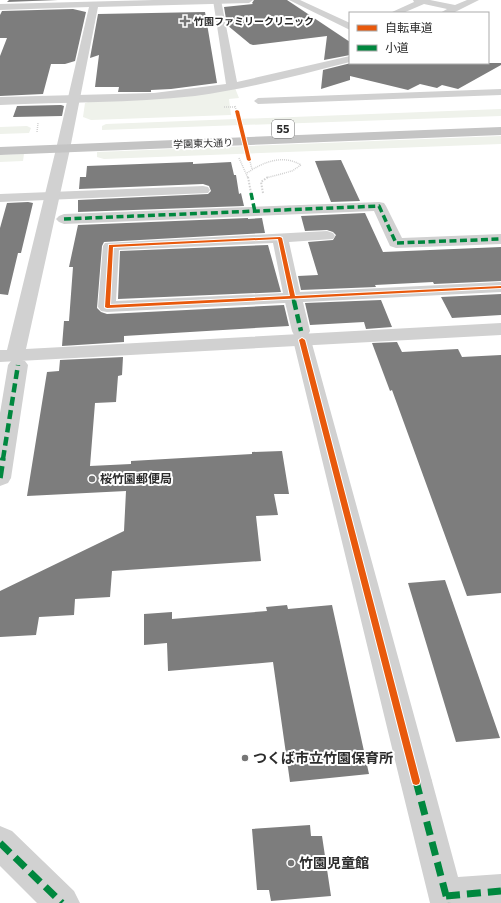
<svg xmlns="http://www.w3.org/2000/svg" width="501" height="903" viewBox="0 0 501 903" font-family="Commissioner,'Noto Sans JP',sans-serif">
<rect width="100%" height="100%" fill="#fff"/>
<path fill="#eff2eb" d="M 235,88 L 239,98 L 229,99 L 231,115 L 91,120 L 83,117 L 85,103 L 92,101 Z
M 501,109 L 501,116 L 102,130 L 102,126 L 106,124 Z
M 27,126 L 31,128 L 29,133 L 0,134 L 0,127 Z
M 501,136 L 501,144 L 104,159 L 97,157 L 97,152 Z
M 24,154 L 23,161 L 0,162 L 0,155 Z"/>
<path fill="#7d7d7d" d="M 9,0 L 58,0 L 7,2 Z
M 254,0 L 287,0 L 350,42 L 350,55 L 324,60 L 327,36 L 253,45 L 250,44 L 227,25 L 224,7 L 253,4 L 252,3 Z
M 73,9 L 86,12 L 75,61 L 65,64 L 51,64 L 43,94 L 0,96 L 0,56 L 7,38 L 0,38 L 0,15 L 2,11 Z
M 205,12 L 217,83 L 171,89 L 151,90 L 151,92 L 118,92 L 119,87 L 95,87 L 99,55 L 90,58 L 98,14 Z
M 351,63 L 501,63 L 501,65 L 458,89 L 442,85 L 437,88 L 420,84 L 408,90 L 350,76 L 350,80 L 321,89 L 323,70 Z
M 61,105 L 64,106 L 62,116 L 13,117 L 17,106 Z
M 341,160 L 360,201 L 331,202 L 315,161 Z
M 193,162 L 193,164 L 231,162 L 234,175 L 236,175 L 239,194 L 241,193 L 244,206 L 78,212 L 78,200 L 208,194 L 211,191 L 209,186 L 203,184 L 79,189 L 80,177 L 86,177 L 87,166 Z
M 28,202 L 33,203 L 21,253 L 18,253 L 8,295 L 0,294 L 0,228 L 7,203 Z
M 365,213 L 383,252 L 501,247 L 501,281 L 434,284 L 433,282 L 375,285 L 376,287 L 301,290 L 298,276 L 318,275 L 308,242 L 333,240 L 336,235 L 333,232 L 327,230 L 305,231 L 301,216 Z
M 248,218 L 248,219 L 262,218 L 265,233 L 104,242 L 102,246 L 97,308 L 101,312 L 107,314 L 284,305 L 289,326 L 124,336 L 124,342 L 62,346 L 64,321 L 69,321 L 73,267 L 69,267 L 78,225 Z
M 268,245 L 281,292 L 118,299 L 120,251 Z
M 501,294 L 501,315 L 452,318 L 441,297 Z
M 381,300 L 392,327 L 366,329 L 364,322 L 310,325 L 305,303 Z
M 397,342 L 402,352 L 458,349 L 462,357 L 501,355 L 501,593 L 467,596 L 392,390 L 390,391 L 372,343 Z
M 123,357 L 122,375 L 118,376 L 116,402 L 95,403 L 90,466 L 131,464 L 131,461 L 252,454 L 252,452 L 282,451 L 289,494 L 274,494 L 278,515 L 256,516 L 261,561 L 112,571 L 110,597 L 75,599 L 74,615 L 39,617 L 36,635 L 0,637 L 0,591 L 124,531 L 126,491 L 27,496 L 47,372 L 59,371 L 60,360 Z
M 445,580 L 500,738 L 456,742 L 408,583 Z
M 287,605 L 288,609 L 332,605 L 369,774 L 290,782 L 273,662 L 168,671 L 167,643 L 144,645 L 144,614 L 172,612 L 172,619 L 267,611 L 266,607 Z
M 310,825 L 311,836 L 322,836 L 331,896 L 271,901 L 269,890 L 257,890 L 252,829 Z"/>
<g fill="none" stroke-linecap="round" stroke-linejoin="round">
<path stroke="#d1d1d1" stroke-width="1.5" stroke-dasharray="1 1" stroke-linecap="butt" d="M 235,106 L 240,124
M 224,107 L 236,107
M 37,132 L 38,123
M 239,158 L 248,178
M 249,158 L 252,169
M 247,173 C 263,162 283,154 301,165 L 292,171 L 266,178"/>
<path stroke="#d1d1d1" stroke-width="2" stroke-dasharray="1.5 1.5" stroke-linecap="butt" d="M 248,177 L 251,193
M 263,193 L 261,182 L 268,177"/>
<path fill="#d1d1d1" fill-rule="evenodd" d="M 501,89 L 501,95 L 258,104 L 254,101 L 258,98 Z"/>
<path fill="#d1d1d1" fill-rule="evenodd" d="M 379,202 L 384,203 L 386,206 L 402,238 L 501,234 L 501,244 L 396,248 L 390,246 L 374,211 L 64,224 L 59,222 L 56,219 L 59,216 L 64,214 Z
M 293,293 L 299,294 L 302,298 L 310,331 L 308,335 L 301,337 L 294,335 L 292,331 L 284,298 L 287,294 Z
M 18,359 L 25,361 L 28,365 L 11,478 L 8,483 L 0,486 L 0,413 L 8,365 L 11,361 Z
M 416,766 L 427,770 L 432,781 L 458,877 L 501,874 L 501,903 L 430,903 L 400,781 L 405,770 Z
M 0,826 L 12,831 L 74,891 L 80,903 L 37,903 L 0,866 Z"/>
<path fill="#d1d1d1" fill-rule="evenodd" d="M 213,0 L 221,0 L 237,82 L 350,56 L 350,62 C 299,75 247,89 195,96 C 131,103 65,102 0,105 L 0,97 L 154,93 L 226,84 Z
M 289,0 L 300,0 L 350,23 L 350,30 Z
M 413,0 L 430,0 L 455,5 L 467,0 L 479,0 L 453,13 L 440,13 L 447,9 L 424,4 L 403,13 L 392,12 L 414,2 Z
M 203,186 L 208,187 L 210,190 L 208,193 L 0,202 L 0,194 Z
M 327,231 L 333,233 L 335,236 L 333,239 L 289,242 L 300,292 L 501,282 L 501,292 L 107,312 L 101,311 L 98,307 L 103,246 L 105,243 ZM 273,243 L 283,293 L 116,301 L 119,250 Z
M 302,334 L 309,336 L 311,340 L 432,781 L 427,792 L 416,796 L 405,792 L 400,781 L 293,340 L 295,336 Z"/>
<path fill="#d1d1d1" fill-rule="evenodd" d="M 154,0 L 253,0 L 249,3 L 98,7 L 70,149 L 26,349 L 501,323 L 501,335 L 0,362 L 0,350 L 7,350 L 56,149 L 89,7 L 0,10 L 0,4 Z"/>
<path fill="#c4c4c4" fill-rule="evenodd" d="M 501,127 L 501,135 L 0,155 L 0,147 Z"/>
<path stroke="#00873e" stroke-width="3.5" stroke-dasharray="7 3.5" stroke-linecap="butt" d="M 251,193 L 255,212
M 64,219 L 379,206 L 396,243 L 501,239
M 293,298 L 294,302"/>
<path stroke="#00873e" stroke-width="4.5" stroke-dasharray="9 4.5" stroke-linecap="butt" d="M 294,301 L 301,331
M 3,459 L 18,365"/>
<path stroke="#00873e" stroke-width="5.5" stroke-dasharray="12 5.5" stroke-linecap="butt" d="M 0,478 L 3,458"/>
<path stroke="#00873e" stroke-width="7" stroke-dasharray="14 7" stroke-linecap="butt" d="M 416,781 L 448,903
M 0,843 L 62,903
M 446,896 L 501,891"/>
<defs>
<path id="cycleway" d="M 237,110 L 239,111 L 251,160 L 249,161 L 247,160 L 235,111 Z
M 280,237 L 282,238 L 295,296 L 501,286 L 501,288 L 107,308 L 105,307 L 109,245 ZM 278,239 L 290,296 L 110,305 L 113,247 Z
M 302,338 L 305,340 L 420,781 L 419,784 L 416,785 L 413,784 L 412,781 L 299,340 Z"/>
</defs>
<use href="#cycleway" stroke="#fff" stroke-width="2"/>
<use href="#cycleway" fill="#e8590c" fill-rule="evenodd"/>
</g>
<g fill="#767676" stroke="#fff" stroke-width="1.5">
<path d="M183 15h4v4h4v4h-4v4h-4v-4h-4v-4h4z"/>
<circle cx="92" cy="479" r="4"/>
<circle cx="245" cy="758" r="4"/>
<circle cx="291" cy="863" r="4"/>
</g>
<g text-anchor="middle" stroke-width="4" stroke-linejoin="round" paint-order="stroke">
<g font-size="10" font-weight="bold" fill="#2c2c2c" stroke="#fff" text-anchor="start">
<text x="194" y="25">竹園ファミリークリニック</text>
</g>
<g font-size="10" fill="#2c2c2c" stroke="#fff">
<text transform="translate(203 143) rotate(-2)" y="4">学園東大通り</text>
</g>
<rect fill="#fff" stroke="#6b6b6b" stroke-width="1" x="272" y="120" width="22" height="18" rx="3"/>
<g font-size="11" font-weight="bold" fill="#2c2c2c">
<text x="283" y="133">55</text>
</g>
<g font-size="12" font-weight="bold" fill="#2c2c2c" stroke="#fff" text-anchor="start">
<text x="100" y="483">桜竹園郵便局</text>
</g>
<g font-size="14" font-weight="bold" fill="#2c2c2c" stroke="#fff" text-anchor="start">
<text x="253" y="763">つくば市立竹園保育所</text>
<text x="299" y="868">竹園児童館</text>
</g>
</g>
<rect x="349" y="12" width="140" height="52" fill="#ffffff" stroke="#ababab"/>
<rect x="357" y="25" width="20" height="6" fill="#e8590c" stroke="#ababab"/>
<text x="385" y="32" font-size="12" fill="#2c2c2c">自転車道</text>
<rect x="357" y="45" width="20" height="6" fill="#00873e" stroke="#ababab"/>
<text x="385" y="52" font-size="12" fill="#2c2c2c">小道</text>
</svg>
